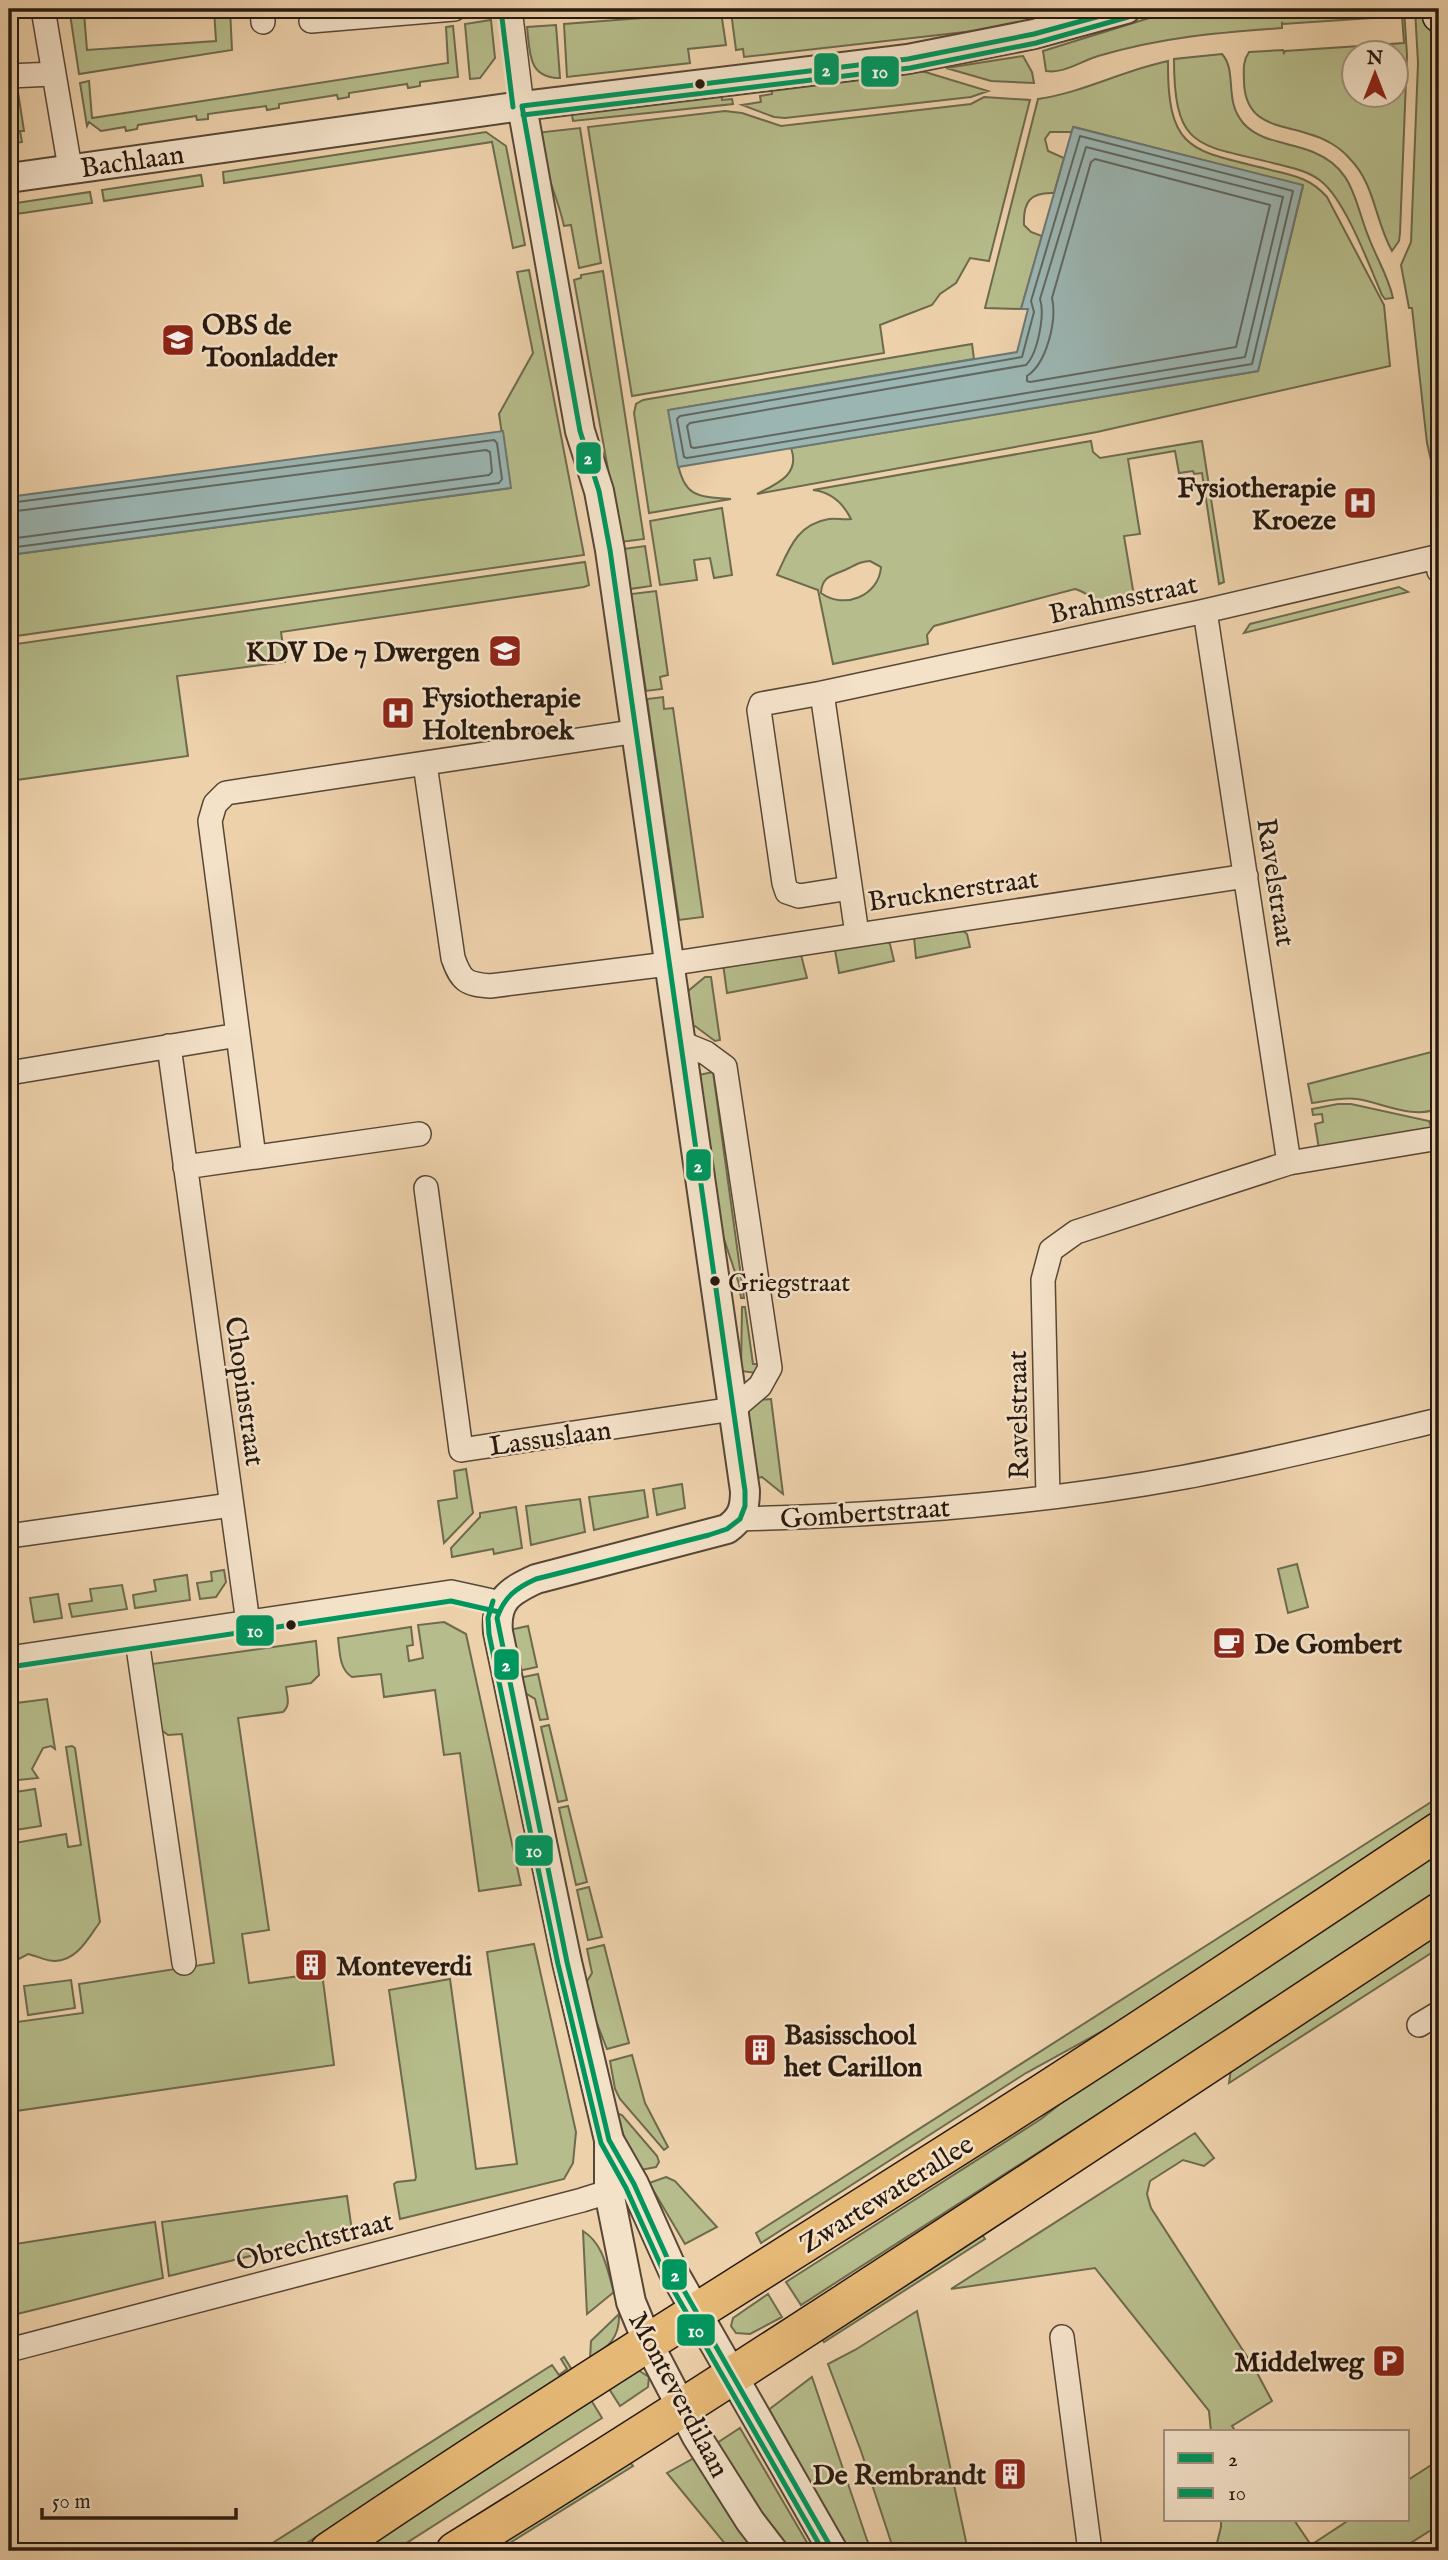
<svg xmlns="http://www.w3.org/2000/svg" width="1448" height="2560" viewBox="0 0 1448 2560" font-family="'IM FELL English',serif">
<rect width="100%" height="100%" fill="#edd1ab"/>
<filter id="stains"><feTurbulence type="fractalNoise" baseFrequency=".00286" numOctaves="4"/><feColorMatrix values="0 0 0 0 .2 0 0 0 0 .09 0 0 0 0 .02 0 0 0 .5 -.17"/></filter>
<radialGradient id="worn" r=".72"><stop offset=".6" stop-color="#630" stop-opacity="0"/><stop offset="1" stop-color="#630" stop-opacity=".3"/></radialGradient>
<path fill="#b6bc8b" stroke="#6e6a4d" stroke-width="2" fill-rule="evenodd" d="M 214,9 L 230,9 L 232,50 L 79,74 L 70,14 L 84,13 L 87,50 L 216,41 Z
M 770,9 L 1025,9 L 1028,22 L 983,30 L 744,57 L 743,49 L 736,50 L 731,12 Z
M 1178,9 L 1404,9 L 1407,55 L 1400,233 L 1399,241 L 1392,251 C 1375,221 1375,184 1350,159 C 1340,147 1324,138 1309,134 C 1278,124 1246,125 1244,83 C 1244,72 1242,62 1249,52 L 1283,50 L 1284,53 L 1285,51 L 1404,43 L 1402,16 L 1283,24 L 1282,22 L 1282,28 C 1215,33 1163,37 1098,56 C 1082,61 1063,74 1046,71 L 1043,51 ZM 1354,52 L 1396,52 L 1396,94 L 1354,94 Z
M 1415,9 L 1421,9 C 1435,29 1433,53 1435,76 C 1440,147 1434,218 1439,288 L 1439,495 L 1427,443 L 1412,308 L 1409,308 L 1401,265 L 1411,242 L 1418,63 Z
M 721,12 L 726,45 L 688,49 L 690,63 L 567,77 L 564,24 Z
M 491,20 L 495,58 L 480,78 L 470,79 L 465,24 Z
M 556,25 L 560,78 C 527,78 530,51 527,27 Z
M 453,26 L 458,77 L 420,82 L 420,86 L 408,88 L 407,84 L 349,93 L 349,97 L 338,99 L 337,95 L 279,104 L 279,108 L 267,110 L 266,106 L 208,114 L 208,119 L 197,120 L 196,116 L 138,125 L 137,129 L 126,131 L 125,127 L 101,131 L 89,122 L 87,126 L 80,83 L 89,81 L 92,118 L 448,63 L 446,27 Z
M 1222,54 C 1238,72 1223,101 1244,124 C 1262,143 1290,142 1313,152 C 1355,169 1354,202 1369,238 C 1377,259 1388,276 1393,298 L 1385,299 L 1382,295 C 1369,265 1346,202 1322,182 C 1309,171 1293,168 1277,164 C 1199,144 1174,152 1174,59 Z
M 1023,56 L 1032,72 L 1034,83 L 991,81 L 946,68 Z
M 1168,61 C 1167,156 1195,150 1275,171 C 1297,176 1312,180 1327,197 L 1384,305 L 1390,366 L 1097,432 L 757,494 C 776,484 801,475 791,448 L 1258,371 L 1303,186 L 1074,127 L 1072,132 L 1050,132 L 1045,139 L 1048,151 L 1064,158 L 1054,193 C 1030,192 1023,202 1024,225 L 1031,232 L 1042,236 L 1021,309 L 985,308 L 1038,99 C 1082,93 1124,70 1168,61 Z
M 911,70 L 925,72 L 988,91 L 971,97 L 785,118 L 774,117 L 742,105 L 761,102 L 760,96 L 772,94 L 771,85 Z
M 721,91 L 722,100 L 732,99 L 733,104 L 573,121 L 571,109 Z
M 18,92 L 24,131 L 20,131 L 22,142 L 9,144 L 9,94 Z
M 984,97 L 1030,100 L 989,261 L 970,258 L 956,283 L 940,294 L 932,305 L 880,325 L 884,353 L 632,396 L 588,127 L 725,111 L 742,113 L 781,126 L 971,104 Z
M 580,128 L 601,263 L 579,268 L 571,225 L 564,226 C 557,194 542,165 535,133 Z
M 486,132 L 506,146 L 525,245 L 513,248 L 492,142 L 224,183 L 223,172 Z
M 201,175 L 203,186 L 104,201 L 102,190 Z
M 90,192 L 92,203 L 9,215 L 9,204 Z
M 529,270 L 584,555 L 9,637 L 9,555 L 510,488 L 499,414 L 533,353 L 517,272 Z
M 603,271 L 644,539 L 621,542 L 574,280 L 581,278 L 581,275 Z
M 972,344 L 974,359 L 669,410 C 671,427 674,443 677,459 C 683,496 696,497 731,499 L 649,513 L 634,413 L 636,404 L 643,400 Z
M 1091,441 L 1093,452 L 1100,458 L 1202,441 L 1224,582 L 1219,584 L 1202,473 L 1194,474 L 1193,471 L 1179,473 L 1175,451 L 1128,459 L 1140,534 L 1124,536 L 1135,602 L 1098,609 C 1092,598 1088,593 1075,589 L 934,626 L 927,635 L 928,644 L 833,664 L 818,590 L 777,575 C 789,549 797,524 829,519 C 836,518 844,520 851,519 C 843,503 831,492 813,490 ZM 870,561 L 881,567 C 879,596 844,610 821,593 C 822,574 836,575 849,568 C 857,564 860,562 870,561 Z
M 722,508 L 732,575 L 714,578 L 710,558 L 694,560 L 697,580 L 660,585 L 650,521 Z
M 645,546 L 651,586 L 630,589 L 623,549 Z
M 585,562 L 589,585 L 584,587 L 281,632 L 285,662 L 177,676 L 188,756 L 9,781 L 9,645 Z
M 1399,587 L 1408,592 L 1244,633 L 1250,624 Z
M 656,591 L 668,675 L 660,677 L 662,689 L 646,691 L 631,594 Z
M 663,697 L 664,709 L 673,708 L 703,917 L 679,920 L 647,699 Z
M 963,931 L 967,934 L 970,947 L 916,958 L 914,937 Z
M 887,941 L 890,944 L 894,961 L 839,973 L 835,950 Z
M 801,955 L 807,978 L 727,993 L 723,964 Z
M 705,977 L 711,977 L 720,1040 L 715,1041 L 695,1026 L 692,1027 L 687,992 Z
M 1439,1050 L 1439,1108 C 1414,1120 1383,1103 1357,1099 C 1342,1097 1326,1101 1312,1103 L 1308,1084 Z
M 713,1072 L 744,1298 L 741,1298 L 739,1284 L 721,1230 L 699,1075 Z
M 1338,1104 L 1351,1104 L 1429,1121 L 1432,1129 L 1319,1149 L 1315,1124 L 1323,1122 L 1322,1114 L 1313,1115 L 1312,1109 Z
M 742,1307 L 745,1307 L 753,1364 L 760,1364 L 756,1373 L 741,1371 Z
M 771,1399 L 783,1494 L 762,1477 L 756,1478 L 747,1413 L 759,1400 Z
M 466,1469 L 473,1513 L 444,1543 L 438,1501 L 457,1498 L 454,1471 Z
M 682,1484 L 685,1508 L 657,1515 L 653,1489 Z
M 644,1490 L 648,1517 L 594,1530 L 589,1497 Z
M 580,1499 L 585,1532 L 531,1545 L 526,1506 Z
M 516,1507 L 522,1548 L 494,1554 L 493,1549 L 452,1557 L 451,1548 L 480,1517 L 480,1513 Z
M 1297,1564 L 1308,1607 L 1288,1613 L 1278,1569 Z
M 224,1570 L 226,1582 L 216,1597 L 200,1599 L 197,1583 L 212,1581 L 211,1572 Z
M 187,1575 L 190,1600 L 135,1608 L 133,1595 L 156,1591 L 154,1580 Z
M 122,1585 L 127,1609 L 72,1617 L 69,1604 L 92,1601 L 90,1589 Z
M 58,1594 L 62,1618 L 34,1622 L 30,1598 Z
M 444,1622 L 466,1634 L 521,1885 L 479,1891 L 460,1753 L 444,1755 L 435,1690 L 384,1697 L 381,1674 L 352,1677 C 339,1669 340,1652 338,1638 L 411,1627 L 413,1645 L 407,1646 L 409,1661 L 423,1658 L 418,1625 Z
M 528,1626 L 537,1667 L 518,1671 L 509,1630 Z
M 316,1641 L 319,1675 L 311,1683 L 286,1687 C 287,1696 291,1705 283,1712 L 238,1718 L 269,1930 L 242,1934 L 249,1983 L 322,1973 L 334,2065 L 9,2112 L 9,2023 L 83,2013 L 79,1984 L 214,1963 L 182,1734 L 168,1735 L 160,1729 L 152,1664 Z
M 538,1674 L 548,1719 L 540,1720 L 535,1699 L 522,1691 L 519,1678 Z
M 47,1699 L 55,1749 L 51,1746 L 43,1748 L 32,1769 L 38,1778 L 9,1781 L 9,1704 Z
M 549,1725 L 567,1800 L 558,1802 L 541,1727 Z
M 72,1746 L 75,1748 L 100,1922 C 89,1937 77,1961 55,1961 C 46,1961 37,1956 28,1954 L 15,1961 L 11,1940 L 9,1940 L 9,1844 L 66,1834 L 68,1847 L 81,1845 L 66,1747 Z
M 35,1789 L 41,1826 L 9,1831 L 9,1793 Z
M 1439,1797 L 1439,1817 L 1128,2017 L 1026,2073 L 761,2243 L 756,2233 Z
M 568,1806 L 587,1882 L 576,1885 L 559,1808 Z
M 1439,1850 L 1439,1895 L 801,2305 L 786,2282 L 1041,2119 L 1139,2042 Z
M 589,1887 L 602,1937 L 588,1940 L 577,1890 Z
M 1439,1928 L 1439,1948 L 1229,2083 L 1231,2069 Z
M 534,1944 L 576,2132 L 573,2163 L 564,2179 L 400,2219 L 394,2184 L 397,2182 L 415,2180 L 416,2177 L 389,1990 L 450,1979 L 476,2169 L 517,2164 L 487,1952 Z
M 604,1945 L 629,2043 L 607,2049 L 594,2016 L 586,1983 L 592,1973 L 587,1949 Z
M 71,1980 L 75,2008 L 28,2015 L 24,1986 Z
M 632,2055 L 645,2103 L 668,2147 L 664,2150 L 620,2099 L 615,2089 L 610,2061 Z
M 616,2113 L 622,2115 L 657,2156 L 659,2162 L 656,2167 L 641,2170 L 627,2146 Z
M 1195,2133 L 1214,2158 L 1204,2166 L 1183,2160 L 1150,2181 L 1147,2194 L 1151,2208 L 1255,2369 L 1272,2401 L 1232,2426 L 1236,2432 L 1211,2432 L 1209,2411 L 1095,2268 L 951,2289 Z
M 666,2177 L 675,2181 L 717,2227 L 685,2244 L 649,2183 Z
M 347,2196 L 352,2231 L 169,2276 L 162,2222 Z
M 155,2222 L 163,2278 L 9,2316 L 9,2245 Z
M 583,2231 C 604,2244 607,2270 614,2292 L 587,2314 Z
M 980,2231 L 985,2239 L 824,2342 L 815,2328 Z
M 768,2294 L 782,2317 L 750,2334 L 736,2333 L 731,2326 L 733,2318 Z
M 917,2311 L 968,2551 L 894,2551 L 861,2451 L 828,2364 L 855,2350 Z
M 619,2314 C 620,2338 608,2347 590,2359 L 591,2341 Z
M 564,2357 L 574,2373 L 294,2551 L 260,2551 L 552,2365 L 559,2375 L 567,2369 L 561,2359 Z
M 638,2370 L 649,2377 L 648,2387 L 620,2406 L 606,2384 Z
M 812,2377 L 867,2540 L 872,2551 L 847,2551 L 767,2411 Z
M 588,2395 L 602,2418 L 394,2551 L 344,2551 Z
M 740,2428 L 812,2551 L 786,2551 L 714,2445 Z
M 627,2458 L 633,2466 L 497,2551 L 480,2551 Z
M 694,2458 L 758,2551 L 731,2551 L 667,2473 Z
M 1439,2460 L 1439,2525 L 1398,2551 L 1215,2551 L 1221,2527 L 1221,2520 L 1294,2520 L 1311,2545 L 1349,2520 L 1408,2520 L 1408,2480 Z"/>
<path fill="#9bb5b2" stroke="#6d7771" stroke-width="2" d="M 1073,127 L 1303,185 L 1258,371 L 678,467 L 668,410 L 1017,352 L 1028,309 L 1021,309 Z
M 503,431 L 511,488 L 9,555 L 9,497 Z"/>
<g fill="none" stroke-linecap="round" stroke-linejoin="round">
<path stroke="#616760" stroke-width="2" d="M 1080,136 L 1293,191 L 1252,364 L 687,458 L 684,457 L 677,419 L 680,416 L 1022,357 L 1034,312 L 1031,301 Z
M 1086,147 L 1283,197 L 1245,357 L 694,448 L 691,447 L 687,426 L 690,423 L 1026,365 C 1038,353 1045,314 1040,299 Z
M 1095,159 L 1270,205 L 1236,347 L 1030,382 L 1027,381 L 1027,376 C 1047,363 1057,320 1052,298 L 1091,162 Z
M 9,503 L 494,440 L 497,443 L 502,479 L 499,483 L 9,548
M 9,512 L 486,450 L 490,452 L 492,472 L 489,475 L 9,539"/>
<defs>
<path id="minor" d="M 43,9 L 70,168
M 262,9 L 263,22
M 510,9 L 522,106
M 311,21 L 454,9
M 9,76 L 53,74
M 1205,611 L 1289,1163
M 822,693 L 857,934
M 425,764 L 453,958 C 461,981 466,984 490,986 L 668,964 L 1246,876
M 850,888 L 799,896 L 787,892 L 784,883 L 759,710 L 761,704 L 822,693 L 1205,611 L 1436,557 L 1439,571
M 169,1046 L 248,1623
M 9,1073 L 238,1035
M 254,1157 L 210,821 L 215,804 L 226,793 L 638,731
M 185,1167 L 419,1134
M 426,1188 L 461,1450 L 733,1409 L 760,1386 L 770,1368 L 725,1067 L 706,1053 L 679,1042
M 1048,1497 L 1043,1280 L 1051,1250 L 1076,1232 L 1289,1163 L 1439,1138
M 740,1519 C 889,1515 1038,1504 1185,1477 C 1270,1461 1355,1440 1439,1420
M 9,1536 L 231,1505
M 137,1640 L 184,1963
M 9,1658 L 451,1592 L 501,1603
M 1419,2025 L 1439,2013
M 1062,2337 L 1090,2551
M 9,2350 L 582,2200 L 624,2187"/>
<path id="tertiary" d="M 522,106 L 580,431 L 599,491 L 610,550 L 745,1491 C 745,1509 742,1518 727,1529 L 536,1579 C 510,1591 495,1600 498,1632 L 567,1962 L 609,2140 L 609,2192 L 631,2302 L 648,2343 L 697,2437 L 750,2521 L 773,2551
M 9,178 L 522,106 L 908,59 L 1034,34 L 1126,9
M 610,2142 L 634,2184 L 674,2273 L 833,2551"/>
<path id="secondary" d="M 1439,9 L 1439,16"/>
<path id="primary" d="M 329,2551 C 564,2392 806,2244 1045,2091 C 1178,2006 1308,1918 1439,1831
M 455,2551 C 787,2345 1112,2127 1439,1912"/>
</defs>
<use href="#minor" stroke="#584736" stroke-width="26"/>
<use href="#tertiary" stroke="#584736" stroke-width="32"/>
<use href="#secondary" stroke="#27190f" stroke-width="35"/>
<use href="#primary" stroke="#27190f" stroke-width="40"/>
<use href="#minor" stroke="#f3e1c8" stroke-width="23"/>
<use href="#tertiary" stroke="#f3e1c8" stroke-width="28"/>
<use href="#secondary" stroke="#f3e1c8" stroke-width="32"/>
<use href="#primary" stroke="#e6b876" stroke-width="37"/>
<defs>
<path id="bus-1" d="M 522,106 L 580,431 L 599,491 L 610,550 L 745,1491 L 745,1506 L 740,1519
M 522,106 L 908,59 L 1034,34 L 1126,9
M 740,1519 L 727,1529 L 709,1535 L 536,1579 C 516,1588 504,1597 497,1618 L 567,1962 L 609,2140 L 634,2184 L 674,2273 L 833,2551"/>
<path id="bus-2" d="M 501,10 L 513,107
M 523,115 L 910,68 L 1036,43 L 1128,17
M 493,1601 L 488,1618 L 489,1634 L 558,1964 L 601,2143 L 626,2188 L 666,2277 L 823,2551
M 10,1667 L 451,1601 L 499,1612"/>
</defs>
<use href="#bus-1" stroke="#f3e1c8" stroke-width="10"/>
<use href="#bus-2" stroke="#f3e1c8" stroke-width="10"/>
<use href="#bus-1" stroke="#00965e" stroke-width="5"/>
<use href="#bus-2" stroke="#00965e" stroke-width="5"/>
</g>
<defs>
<symbol id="school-square" viewBox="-11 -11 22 22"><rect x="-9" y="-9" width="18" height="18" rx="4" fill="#8f2418" stroke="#f3e1c8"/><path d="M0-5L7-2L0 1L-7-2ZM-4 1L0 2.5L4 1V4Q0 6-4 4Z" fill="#fff"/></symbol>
<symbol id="hospital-square" viewBox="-11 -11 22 22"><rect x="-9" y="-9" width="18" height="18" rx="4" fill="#8f2418" stroke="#f3e1c8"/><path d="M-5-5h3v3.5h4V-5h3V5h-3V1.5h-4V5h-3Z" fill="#fff"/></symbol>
<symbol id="cafe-square" viewBox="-11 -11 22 22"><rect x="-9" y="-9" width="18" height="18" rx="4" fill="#8f2418" stroke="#f3e1c8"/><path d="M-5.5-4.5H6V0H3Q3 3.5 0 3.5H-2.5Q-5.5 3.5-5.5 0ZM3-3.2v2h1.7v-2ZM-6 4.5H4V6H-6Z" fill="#fff"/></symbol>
<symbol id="building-square" viewBox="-11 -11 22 22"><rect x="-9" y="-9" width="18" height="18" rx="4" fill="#8f2418" stroke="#f3e1c8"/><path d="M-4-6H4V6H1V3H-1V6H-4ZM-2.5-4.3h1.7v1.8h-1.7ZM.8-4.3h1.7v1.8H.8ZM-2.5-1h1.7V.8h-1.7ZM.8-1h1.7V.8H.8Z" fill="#fff"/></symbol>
<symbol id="parking-square" viewBox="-11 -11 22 22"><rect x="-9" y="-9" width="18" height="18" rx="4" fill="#8f2418" stroke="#f3e1c8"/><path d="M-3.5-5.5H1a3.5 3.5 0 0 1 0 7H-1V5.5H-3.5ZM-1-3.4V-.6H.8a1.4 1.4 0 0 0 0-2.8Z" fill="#fff"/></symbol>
</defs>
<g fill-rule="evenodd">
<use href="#school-square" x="159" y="321" width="38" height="38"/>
<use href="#hospital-square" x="1341" y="484" width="38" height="38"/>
<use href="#school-square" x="486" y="632" width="38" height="38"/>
<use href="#hospital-square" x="379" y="694" width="38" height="38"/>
<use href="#cafe-square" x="1210" y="1624" width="38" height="38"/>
<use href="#building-square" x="292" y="1946" width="38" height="38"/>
<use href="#building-square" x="741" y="2031" width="38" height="38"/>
<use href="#parking-square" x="1370" y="2342" width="38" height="38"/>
<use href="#building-square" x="991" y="2455" width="38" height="38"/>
</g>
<g fill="#27190f" stroke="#f3e1c8" stroke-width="2.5">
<circle cx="700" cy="84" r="6"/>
<circle cx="715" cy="1281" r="6"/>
<circle cx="291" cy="1625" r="6"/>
</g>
<g text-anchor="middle" stroke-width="5" stroke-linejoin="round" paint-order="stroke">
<g font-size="26" fill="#27190f" stroke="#f3e1c8" text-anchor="start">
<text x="728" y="1291">Griegstraat</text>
</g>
<g font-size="28" fill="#27190f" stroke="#f3e1c8">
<text transform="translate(132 160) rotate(-8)" y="10">Bachlaan</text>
<text transform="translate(1123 598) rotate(-12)" y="10">Brahmsstraat</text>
<text transform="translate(1277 882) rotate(81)" y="10">Ravelstraat</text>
<text transform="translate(953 889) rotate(-8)" y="10">Brucknerstraat</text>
<text transform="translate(246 1391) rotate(82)" y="10">Chopinstraat</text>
<text transform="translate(1017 1415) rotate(-91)" y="10">Ravelstraat</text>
<text transform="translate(550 1437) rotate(-8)" y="10">Lassuslaan</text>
<text transform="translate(865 1512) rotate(-4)" y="10">Gombertstraat</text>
<text transform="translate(886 2193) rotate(-32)" y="10">Zwartewaterallee</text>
<text transform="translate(314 2240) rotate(-15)" y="10">Obrechtstraat</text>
<text transform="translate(680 2394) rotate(62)" y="10">Monteverdilaan</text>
</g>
<g font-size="28" font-weight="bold" fill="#27190f" stroke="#f3e1c8" text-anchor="start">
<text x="202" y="334">OBS de<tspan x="202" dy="32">Toonladder</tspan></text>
<text x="1336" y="497" text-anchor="end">Fysiotherapie<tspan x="1336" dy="32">Kroeze</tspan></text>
<text x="480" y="661" text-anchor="end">KDV De 7 Dwergen</text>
<text x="422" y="707">Fysiotherapie<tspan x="422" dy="32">Holtenbroek</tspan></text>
<text x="1254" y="1653">De Gombert</text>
<text x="336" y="1975">Monteverdi</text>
<text x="784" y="2044">Basisschool<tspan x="784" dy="32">het Carillon</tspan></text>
<text x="1364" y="2371" text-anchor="end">Middelweg</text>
<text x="986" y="2484" text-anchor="end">De Rembrandt</text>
</g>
</g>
<g stroke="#f3e1c8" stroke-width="2.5">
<rect x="813" y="52" width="27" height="34" rx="7" fill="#00965e"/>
<rect x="860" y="55" width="40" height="33" rx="7" fill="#00965e"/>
<rect x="575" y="441" width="27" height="34" rx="7" fill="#00965e"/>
<rect x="685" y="1148" width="27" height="34" rx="7" fill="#00965e"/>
<rect x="235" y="1614" width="40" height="33" rx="7" fill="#00965e"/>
<rect x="493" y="1648" width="27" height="33" rx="7" fill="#00965e"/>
<rect x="514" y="1834" width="40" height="33" rx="7" fill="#00965e"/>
<rect x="661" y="2258" width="27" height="33" rx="7" fill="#00965e"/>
<rect x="676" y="2313" width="40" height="34" rx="7" fill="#00965e"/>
</g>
<g font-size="19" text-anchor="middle" font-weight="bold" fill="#fff">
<text x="826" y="76">2</text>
<text x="880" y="78">10</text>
<text x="588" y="464">2</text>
<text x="698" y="1172">2</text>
<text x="255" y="1637">10</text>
<text x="506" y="1671">2</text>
<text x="534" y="1857">10</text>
<text x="675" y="2281">2</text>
<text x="696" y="2337">10</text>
</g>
<rect width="1448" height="2560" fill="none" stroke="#edd1ab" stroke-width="35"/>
<rect x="10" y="10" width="1427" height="2539" fill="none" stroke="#27190f" stroke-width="3.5"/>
<rect x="18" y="18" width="1413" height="2525" fill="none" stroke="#27190f" stroke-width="2"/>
<rect x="1164" y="2430" width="245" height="91" fill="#f3e1c8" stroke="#a1917e" stroke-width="2"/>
<rect x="1178" y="2453" width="35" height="10" fill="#00965e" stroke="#a1917e" stroke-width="2"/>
<text x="1228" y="2466" font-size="21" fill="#27190f">2</text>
<rect x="1178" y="2488" width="35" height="10" fill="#00965e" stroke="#a1917e" stroke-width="2"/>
<text x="1228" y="2500" font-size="21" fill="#27190f">10</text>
<g transform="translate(1375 74)"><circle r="33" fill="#f3e1c8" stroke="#a1917e" stroke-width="2"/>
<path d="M0-5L12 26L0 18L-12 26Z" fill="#8f2418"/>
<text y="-10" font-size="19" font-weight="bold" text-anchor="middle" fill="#27190f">N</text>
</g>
<path d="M42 2508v10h194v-10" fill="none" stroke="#27190f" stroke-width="3.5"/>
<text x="52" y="2508" font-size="21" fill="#27190f" stroke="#f3e1c8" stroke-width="5" paint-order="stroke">50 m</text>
<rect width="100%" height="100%" filter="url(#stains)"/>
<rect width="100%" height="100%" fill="url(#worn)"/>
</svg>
